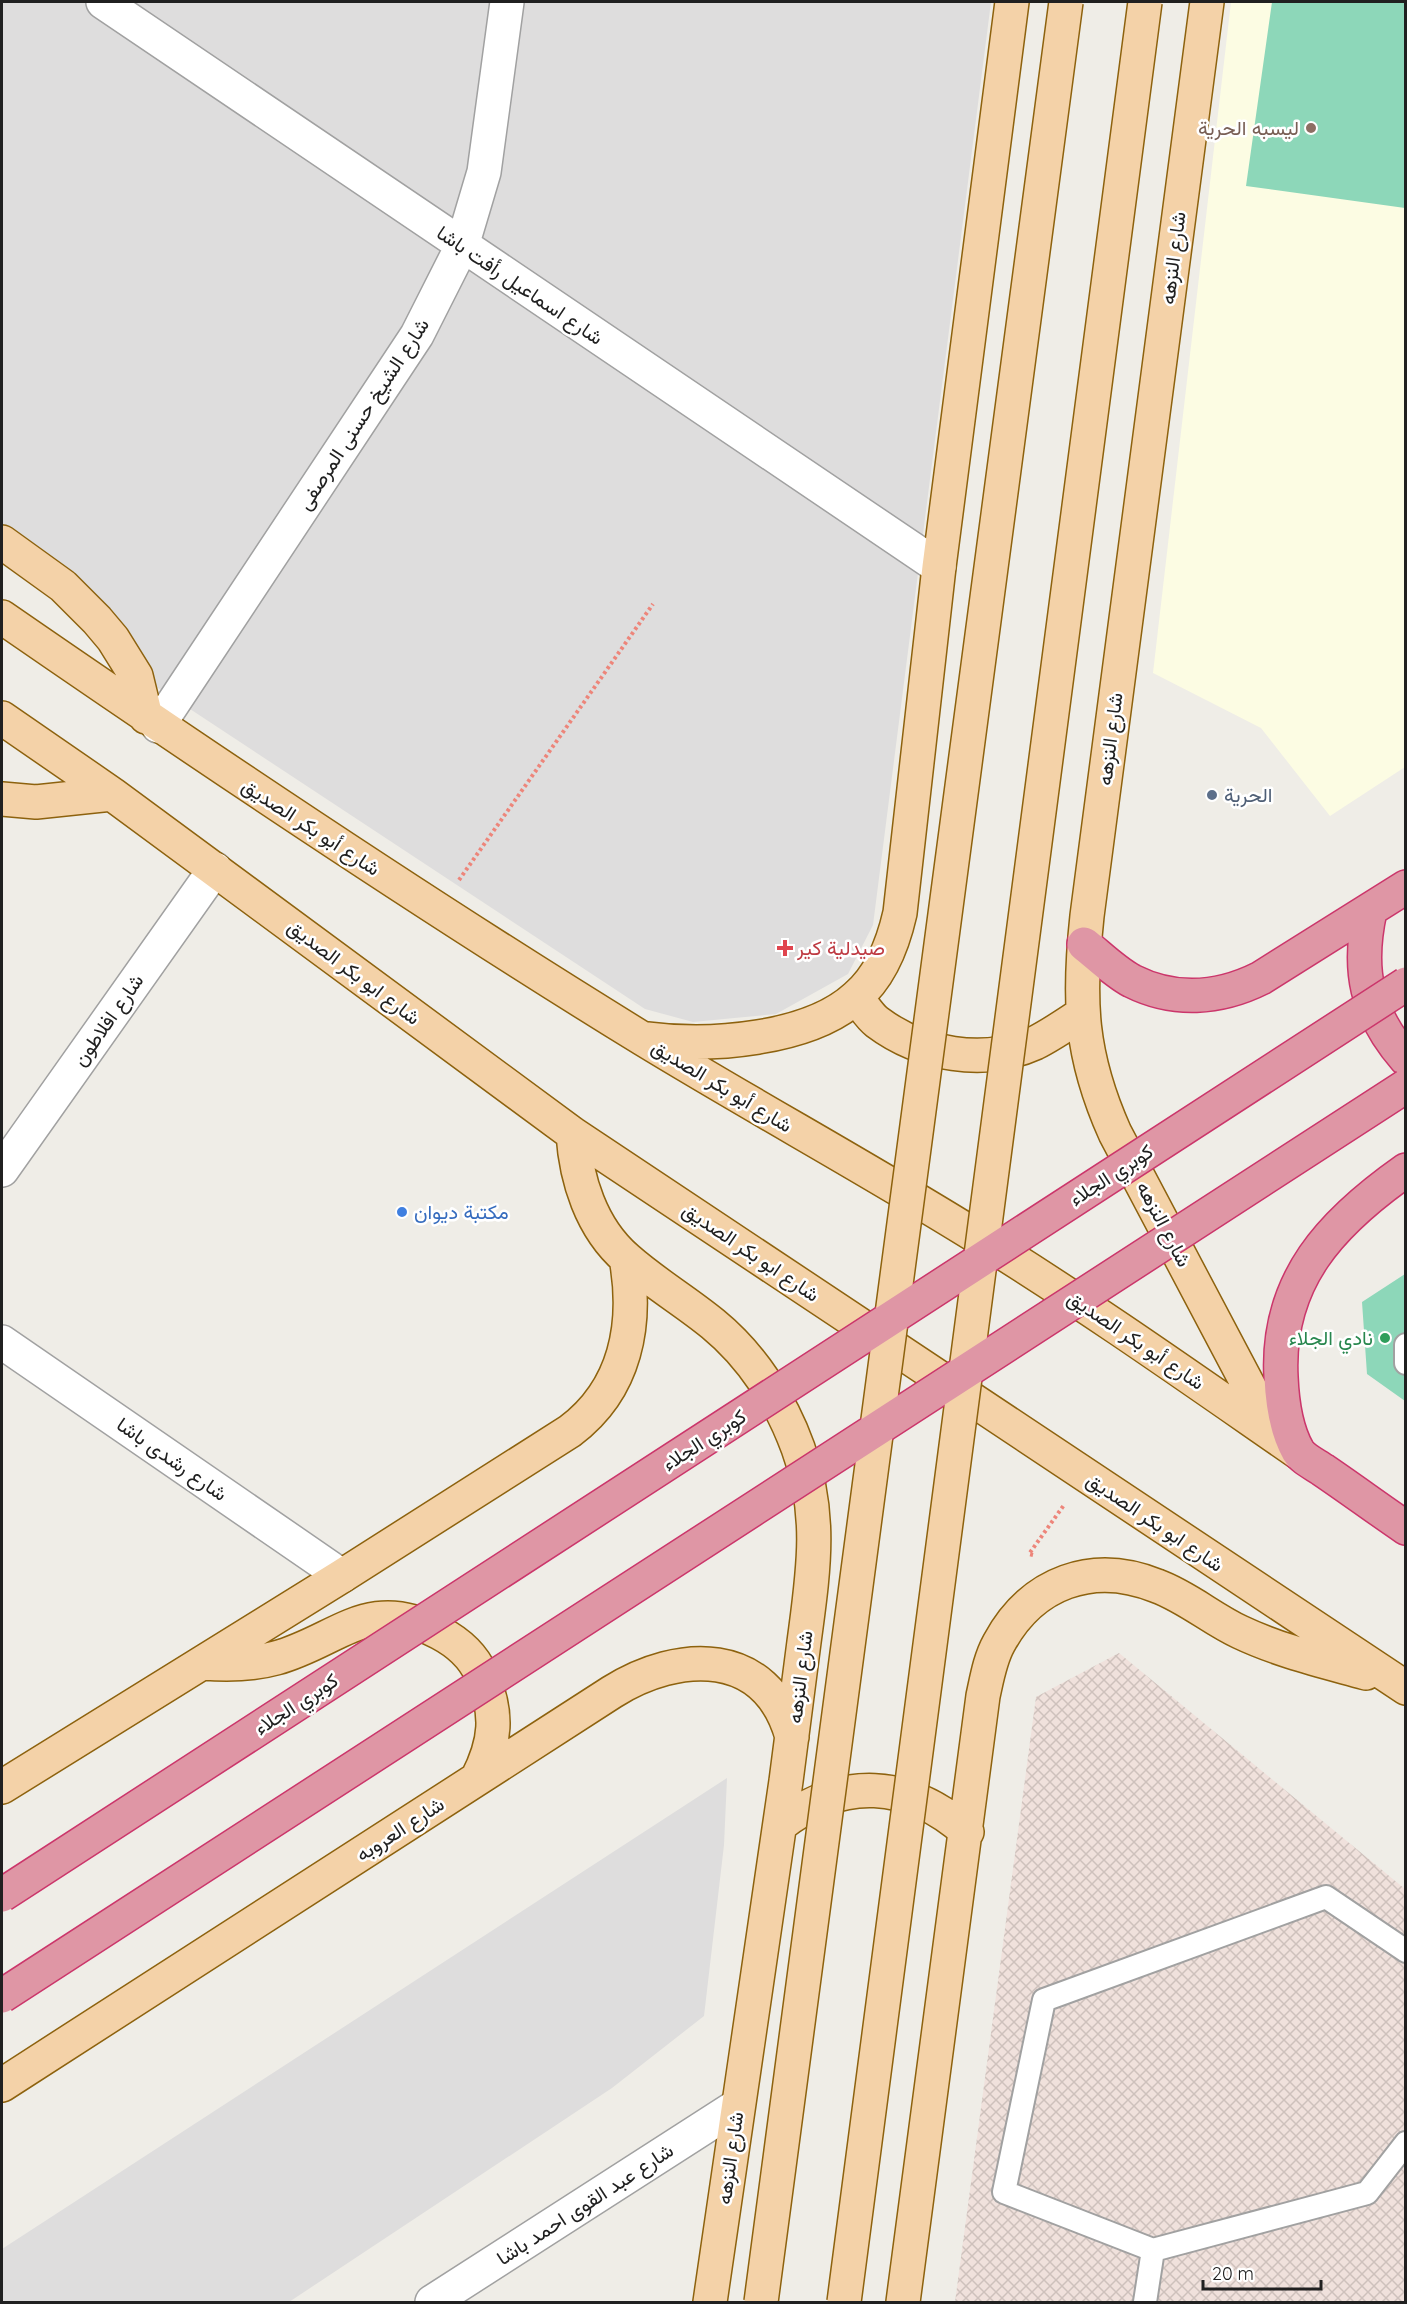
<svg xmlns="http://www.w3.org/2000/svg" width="1407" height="2304" viewBox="0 0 1407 2304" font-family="Quicksand,Vazirmatn,sans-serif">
<defs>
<pattern id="military-cross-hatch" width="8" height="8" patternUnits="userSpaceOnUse" patternTransform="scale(1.5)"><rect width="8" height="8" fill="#f0e1dc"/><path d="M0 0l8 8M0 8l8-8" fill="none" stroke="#cec1bc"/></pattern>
</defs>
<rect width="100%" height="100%" fill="#efede7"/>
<path fill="#dedddd" d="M 2,2 L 991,2 L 873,925 L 848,974 L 776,1014 L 693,1022 L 645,1009 L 149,682 L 79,577 L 2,525 Z
M 727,1778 L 724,1845 L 704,2016 L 612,2088 L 289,2302 L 2,2302 L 2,2249 Z"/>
<path fill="#fcfce3" d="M 1231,2 L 1405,2 L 1405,767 L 1330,816 L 1261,728 L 1153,673 Z"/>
<path fill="url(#military-cross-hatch)" d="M 1119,1653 L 1405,1889 L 1405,2302 L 955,2302 L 1036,1697 Z"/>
<path fill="#8dd7b9" d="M 1272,2 L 1405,2 L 1405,208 L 1246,186 Z
M 1405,1274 L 1405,1401 L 1367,1374 L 1362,1302 Z"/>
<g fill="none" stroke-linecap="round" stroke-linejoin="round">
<defs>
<path id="lane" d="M 1406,1345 L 1406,1363
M 1153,2250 L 1004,2192 L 1044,2000 L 1326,1897 L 1406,1951
M 1145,2302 L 1153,2250 L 1367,2193 L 1406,2143"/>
<path id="street" d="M 103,2 L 939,567
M 158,726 L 417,335 L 462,246 L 484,172 L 507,2
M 2,1170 L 215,869
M 2,1342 L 342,1576
M 432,2302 L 737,2106"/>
<path id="primary" d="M 1207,2 L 1087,916 C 1078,1000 1080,1055 1115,1133 L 1272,1430
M 2,542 L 63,586 L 97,620 L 113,639 L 136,676 L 146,717
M 2,617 C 212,762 425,905 643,1039 C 756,1108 872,1171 984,1241 C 1092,1308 1195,1381 1299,1453
M 2,718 L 112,794 L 573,1134 L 1406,1688
M 2,799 L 36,802 L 112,794
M 856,997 C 863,1005 869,1016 877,1022 C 921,1055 984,1066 1035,1043 C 1051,1035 1067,1024 1082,1014
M 649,1039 C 709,1047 809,1040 856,997 C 881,976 893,944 900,913 L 939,567 L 1012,2
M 573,1134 C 576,1179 591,1228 627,1259 C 654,1283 685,1301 713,1324 C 752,1356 781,1401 798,1448 C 823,1515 813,1574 804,1642 C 798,1689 792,1735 786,1781 C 762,1955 734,2128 710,2302
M 203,1663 C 228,1665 251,1665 276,1658 C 338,1641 369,1594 440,1633 C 457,1642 473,1656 481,1674 C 499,1713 496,1742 477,1779
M 2,1787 L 342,1576 L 570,1431 C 626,1389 638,1324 626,1258
M 780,1825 C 842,1776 908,1780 967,1832
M 2,2085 L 612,1692 C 679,1650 767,1647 792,1737
M 903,2302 L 983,1696 C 987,1678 990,1659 999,1643 C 1032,1582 1093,1560 1157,1586 C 1187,1597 1212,1619 1240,1632 C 1280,1651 1323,1661 1366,1673"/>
<path id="highway" d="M 1370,911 C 1357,970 1366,1013 1406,1059
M 1084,944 C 1099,956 1115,972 1132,981 C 1174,1002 1219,999 1261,978 L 1406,887
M 1406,1170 C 1332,1222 1276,1280 1281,1377 C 1282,1401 1286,1430 1298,1451 C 1303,1459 1316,1465 1323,1470 C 1351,1489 1378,1509 1406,1528"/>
</defs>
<use href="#lane" stroke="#a1a1a1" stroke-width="26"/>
<use href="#street" stroke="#a1a1a1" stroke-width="36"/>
<use href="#primary" stroke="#8d620e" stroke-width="36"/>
<use href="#highway" stroke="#cb366b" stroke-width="36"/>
<path stroke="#ed857a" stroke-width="4" stroke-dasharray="3 3" stroke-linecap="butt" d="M 459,880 L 653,604
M 1033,1555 L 1029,1554 L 1064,1505"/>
<use href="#lane" stroke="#fff" stroke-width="22"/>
<use href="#street" stroke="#fff" stroke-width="33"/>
<use href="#primary" stroke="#f4d2a8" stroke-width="33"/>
<use href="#highway" stroke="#df96a5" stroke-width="33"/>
<defs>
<path id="primary-bridge" d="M 761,2302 L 1066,2
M 844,2302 L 1145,2"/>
<path id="highway-bridge" d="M 2,1895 L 1406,984
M 2,1996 L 1406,1086"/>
</defs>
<use href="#primary-bridge" stroke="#8d620e" stroke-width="36" stroke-linecap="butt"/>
<use href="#highway-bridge" stroke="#cb366b" stroke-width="36" stroke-linecap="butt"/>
<use href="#primary-bridge" stroke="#f4d2a8" stroke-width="33"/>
<use href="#highway-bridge" stroke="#df96a5" stroke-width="33"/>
</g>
<circle fill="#8d6e63" stroke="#fff" stroke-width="2" cx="1311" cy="128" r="6"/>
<circle fill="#5c6f8a" stroke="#fff" stroke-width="2" cx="1212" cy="795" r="6"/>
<path fill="#e0444e" stroke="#fff" stroke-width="2" d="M782 939h6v6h6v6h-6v6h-6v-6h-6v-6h6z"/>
<circle fill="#3f7fe0" stroke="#fff" stroke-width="2" cx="402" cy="1212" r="6"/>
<circle fill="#2e9e5b" stroke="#fff" stroke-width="2" cx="1385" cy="1338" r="6"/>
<g text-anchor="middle" stroke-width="5" stroke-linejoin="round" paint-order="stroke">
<g font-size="20" fill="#785e54" stroke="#fff" text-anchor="end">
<text x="1299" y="135">ليسبه الحرية</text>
</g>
<g font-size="20" fill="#202020" stroke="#fff">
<text transform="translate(1173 258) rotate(-83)" y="7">شارع النزهه</text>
<text transform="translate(520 285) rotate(34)" y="7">شارع اسماعيل رأفت باشا</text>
<text transform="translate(363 414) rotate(-57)" y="7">شارع الشيخ حسنى المرصفى</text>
<text transform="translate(1110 739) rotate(-83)" y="7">شارع النزهه</text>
<text transform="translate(311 827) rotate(33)" y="7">شارع أبو بكر الصديق</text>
<text transform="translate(354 972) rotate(37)" y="7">شارع ابو بكر الصديق</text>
<text transform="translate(108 1020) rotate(-55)" y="7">شارع افلاطون</text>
<text transform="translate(722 1086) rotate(31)" y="7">شارع أبو بكر الصديق</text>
<text transform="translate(1111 1175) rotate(-33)" y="7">كوبري الجلاء</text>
<text transform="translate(1164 1224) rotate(62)" y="7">شارع النزهه</text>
<text transform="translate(751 1252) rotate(34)" y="7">شارع ابو بكر الصديق</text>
<text transform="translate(1136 1340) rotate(34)" y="7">شارع أبو بكر الصديق</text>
<text transform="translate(704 1440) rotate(-33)" y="7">كوبري الجلاء</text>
<text transform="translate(172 1459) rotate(35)" y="7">شارع رشدى باشا</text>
<text transform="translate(1155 1522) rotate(34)" y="7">شارع ابو بكر الصديق</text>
<text transform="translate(800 1677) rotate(-83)" y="7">شارع النزهه</text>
<text transform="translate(296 1704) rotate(-33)" y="7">كوبري الجلاء</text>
<text transform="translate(400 1829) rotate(-33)" y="7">شارع العروبه</text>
<text transform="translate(730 2158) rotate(-82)" y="7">شارع النزهه</text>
<text transform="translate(585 2204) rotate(-33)" y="7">شارع عبد القوى احمد باشا</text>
</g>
<g font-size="20" fill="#4e5e75" stroke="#fff" text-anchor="start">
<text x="1224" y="802">الحرية</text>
</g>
<g font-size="20" fill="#be3a42" stroke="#fff" text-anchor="start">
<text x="797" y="955">صيدلية كير</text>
</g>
<g font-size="20" fill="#366cbe" stroke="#fff" text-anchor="start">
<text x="414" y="1219">مكتبة ديوان</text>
</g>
<g font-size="20" fill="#27864d" stroke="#fff" text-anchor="end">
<text x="1373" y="1345">نادي الجلاء</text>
</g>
</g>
<rect width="1407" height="2304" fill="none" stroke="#202020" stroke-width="6"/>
<path d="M1203 2280v9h118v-9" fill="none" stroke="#202020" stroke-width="3"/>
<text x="1212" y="2280" font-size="18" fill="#202020" stroke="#ffffff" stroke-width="4.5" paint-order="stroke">20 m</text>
</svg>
